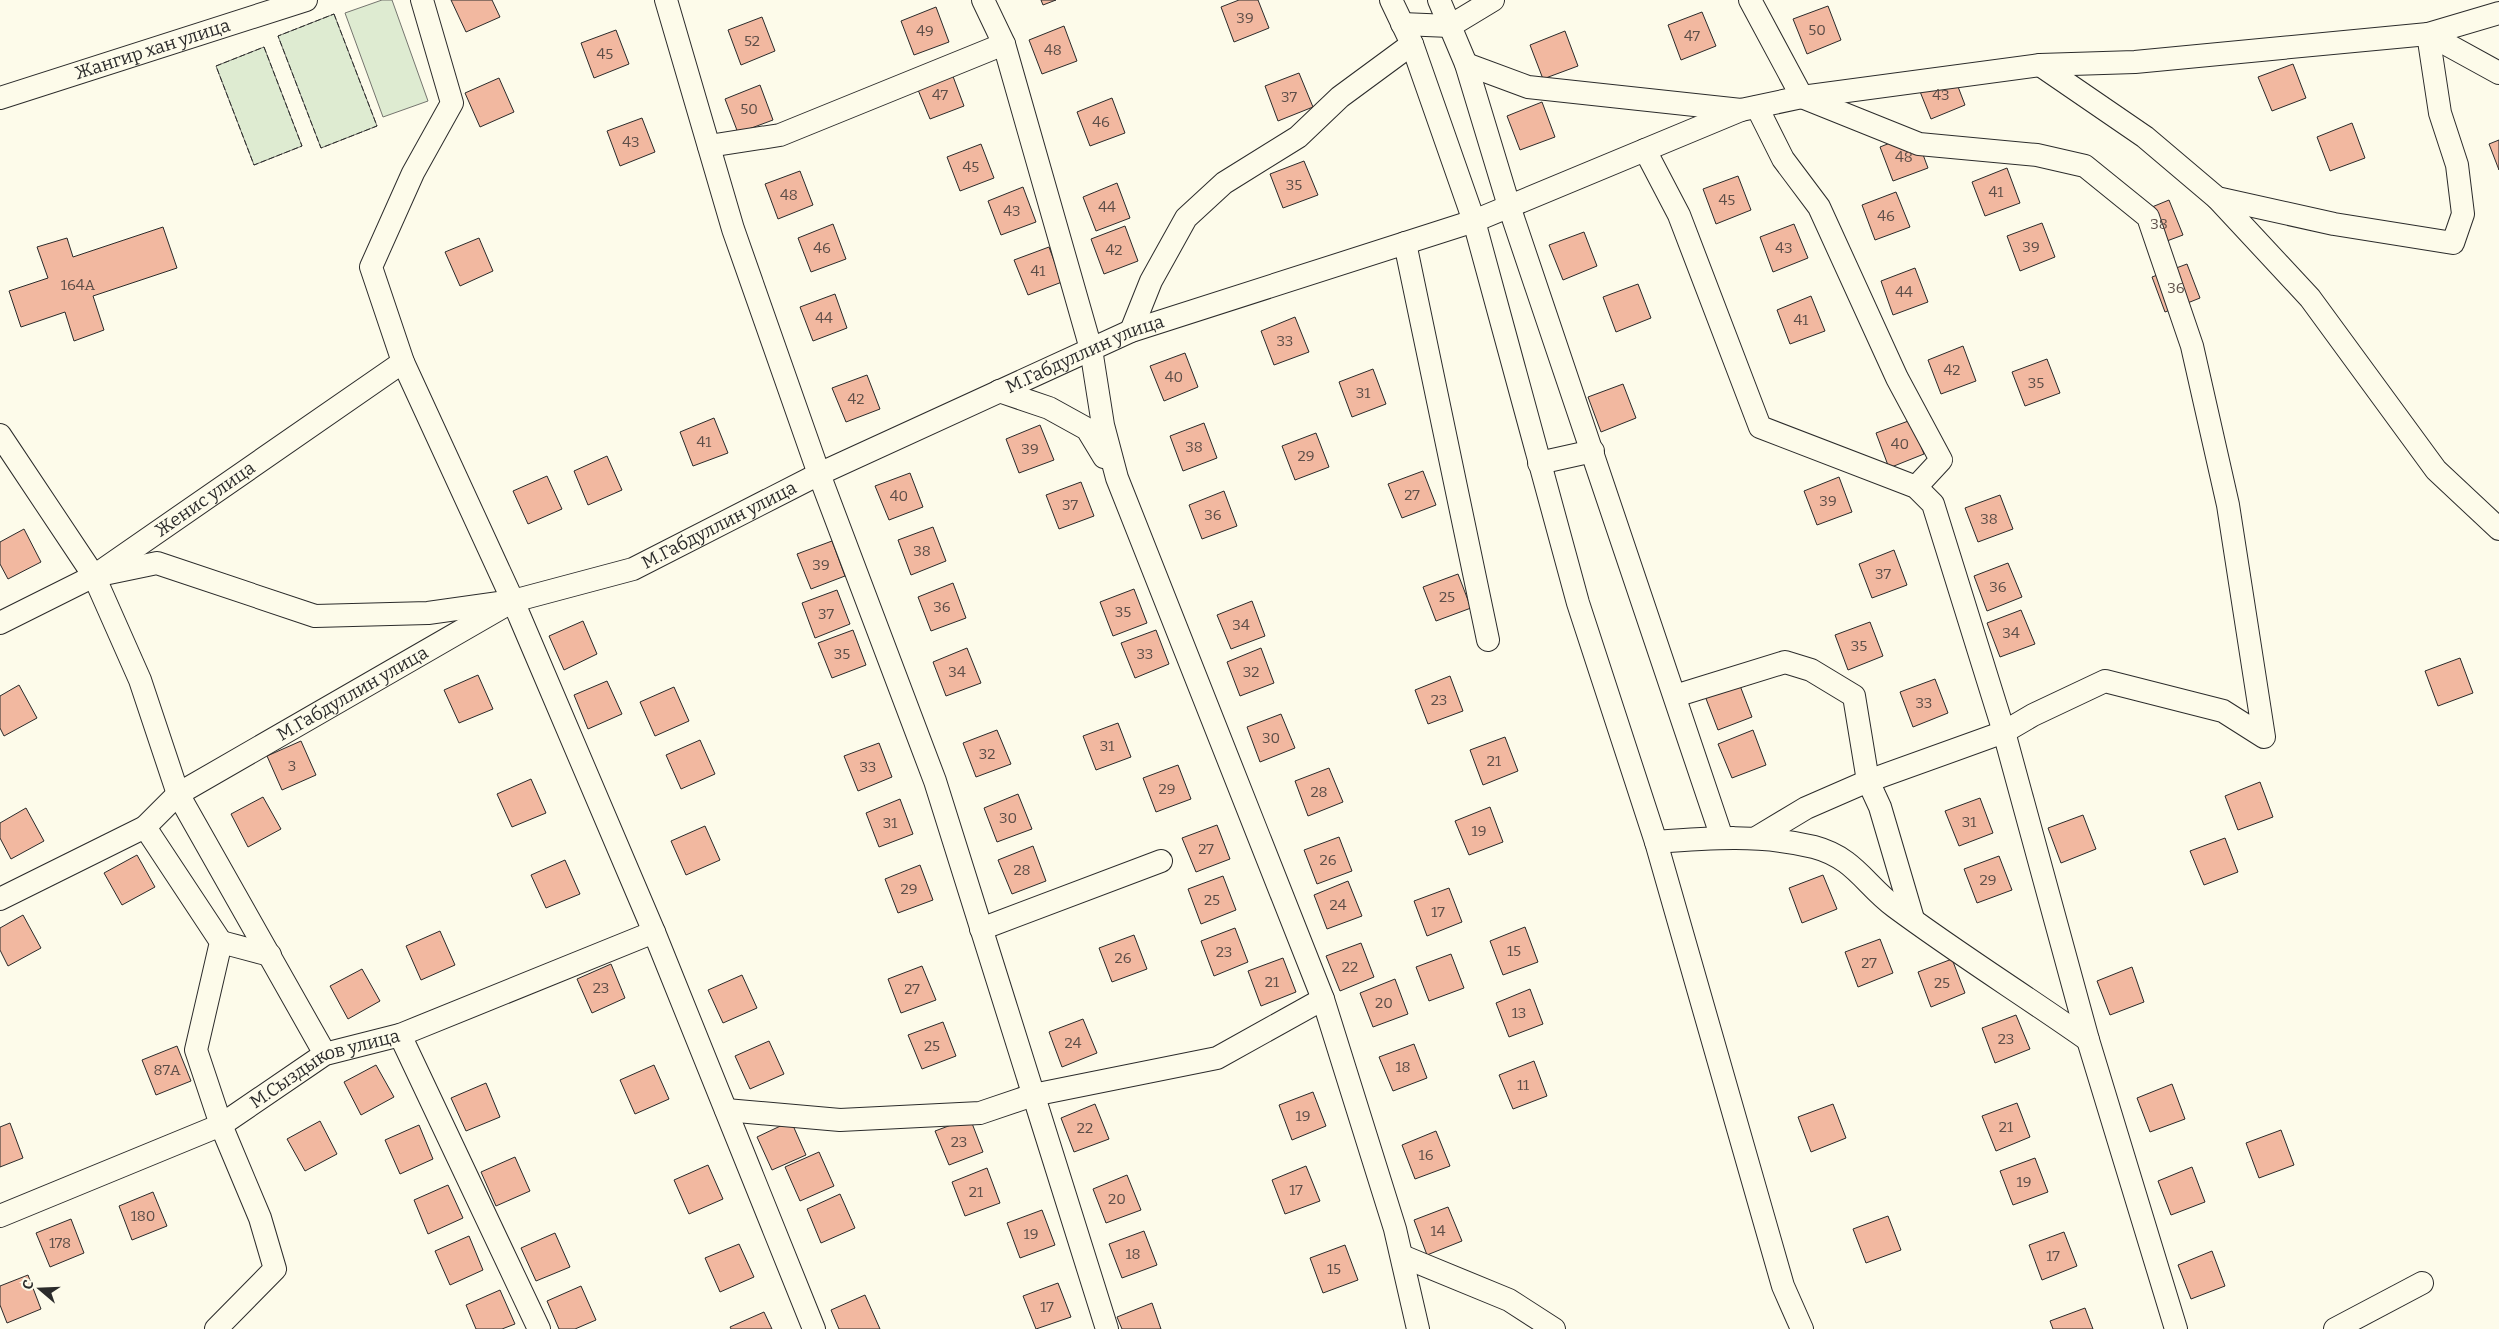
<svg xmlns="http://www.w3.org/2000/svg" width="2499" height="1329" viewBox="0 0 2499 1329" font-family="Bitter,serif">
<rect width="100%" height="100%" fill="#fdfbea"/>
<path fill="#deebd1" stroke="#74746e" d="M 382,0 L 392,0 L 428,101 L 383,117 L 345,13 Z
M 334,14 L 377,126 L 321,148 L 278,36 Z
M 264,47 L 302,146 L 254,165 L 216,66 Z"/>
<path fill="#f2b8a0" stroke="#2b2b2b" d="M 451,0 L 492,0 L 500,17 L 466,32 Z
M 1041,0 L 1056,0 L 1043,5 Z
M 1239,0 L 1258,0 L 1269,28 L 1234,42 L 1221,7 Z
M 1828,6 L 1841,40 L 1807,54 L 1793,19 Z
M 936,7 L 949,42 L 914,55 L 901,21 Z
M 1702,12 L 1716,46 L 1681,60 L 1668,25 Z
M 762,17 L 775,51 L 741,65 L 728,30 Z
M 1064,26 L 1077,61 L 1042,74 L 1029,40 Z
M 616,30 L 629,64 L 594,78 L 581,43 Z
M 1565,31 L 1578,66 L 1543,79 L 1530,45 Z
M 2293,64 L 2306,98 L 2272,111 L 2258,77 Z
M 951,71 L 964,106 L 930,119 L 916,85 Z
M 1952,71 L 1965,105 L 1931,119 L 1917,84 Z
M 1299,73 L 1313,107 L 1278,121 L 1265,86 Z
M 499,78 L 514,112 L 480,127 L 465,93 Z
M 760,85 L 773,120 L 738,133 L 725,99 Z
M 1112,98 L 1125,133 L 1090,146 L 1077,112 Z
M 1542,102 L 1555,137 L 1520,150 L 1507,116 Z
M 642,118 L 655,152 L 620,166 L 607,131 Z
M 2352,123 L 2365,158 L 2330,171 L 2317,137 Z
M 1915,133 L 1928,168 L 1893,181 L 1880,147 Z
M 2499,140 L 2499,170 L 2489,144 Z
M 981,144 L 994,178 L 960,191 L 947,157 Z
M 1304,161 L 1318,195 L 1283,208 L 1270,174 Z
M 2007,168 L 2020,203 L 1985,216 L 1972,182 Z
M 800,171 L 813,205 L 778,219 L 765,184 Z
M 1738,176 L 1751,210 L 1716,224 L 1703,189 Z
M 1117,183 L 1130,218 L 1096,231 L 1083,197 Z
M 1023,187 L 1036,222 L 1001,235 L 988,201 Z
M 1896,192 L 1910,227 L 1875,240 L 1862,205 Z
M 2169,200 L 2183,235 L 2148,248 L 2135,214 Z
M 2042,223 L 2055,257 L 2020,271 L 2007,236 Z
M 833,224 L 846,259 L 811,272 L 798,238 Z
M 1794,224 L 1808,258 L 1773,272 L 1760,237 Z
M 1125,226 L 1138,261 L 1104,274 L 1091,239 Z
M 163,227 L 177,268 L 93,296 L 104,330 L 74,341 L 65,312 L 21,327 L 9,291 L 48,278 L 37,247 L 67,238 L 73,257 Z
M 1584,232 L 1597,266 L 1563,280 L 1549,245 Z
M 479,238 L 493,271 L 460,286 L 445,252 Z
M 1049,247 L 1062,282 L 1028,295 L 1014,260 Z
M 2187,264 L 2200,298 L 2165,312 L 2152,277 Z
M 1915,268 L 1928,302 L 1893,315 L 1881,281 Z
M 1638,284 L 1651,318 L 1616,332 L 1603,297 Z
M 835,294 L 847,328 L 813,341 L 800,307 Z
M 1811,296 L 1825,331 L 1790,344 L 1777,310 Z
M 1295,317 L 1309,352 L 1274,365 L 1261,331 Z
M 1963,346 L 1976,381 L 1941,394 L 1928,360 Z
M 1185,353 L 1198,387 L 1164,401 L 1150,366 Z
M 2047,359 L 2060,393 L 2025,406 L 2012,372 Z
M 1373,369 L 1386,404 L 1352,417 L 1339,382 Z
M 867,375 L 880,409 L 846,422 L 832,388 Z
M 1623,384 L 1636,418 L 1601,432 L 1588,397 Z
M 714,418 L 728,453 L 693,466 L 680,432 Z
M 1911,420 L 1924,454 L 1889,468 L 1876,433 Z
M 1204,423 L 1217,458 L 1183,471 L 1170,436 Z
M 1040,425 L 1054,460 L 1019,473 L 1006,439 Z
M 1316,433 L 1329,467 L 1295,480 L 1282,446 Z
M 607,456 L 622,490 L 588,505 L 574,471 Z
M 1423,471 L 1436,505 L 1402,518 L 1388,484 Z
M 910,473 L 923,507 L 889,520 L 875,486 Z
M 547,476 L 562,509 L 528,524 L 513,491 Z
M 1839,477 L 1852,512 L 1817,525 L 1804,491 Z
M 1081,482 L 1094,516 L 1059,529 L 1046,495 Z
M 1224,491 L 1237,526 L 1202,539 L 1189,505 Z
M 2000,495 L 2013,529 L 1978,542 L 1965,508 Z
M 933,527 L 946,561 L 911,575 L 898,540 Z
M 24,529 L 41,562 L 8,579 L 0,564 L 0,542 Z
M 832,541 L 845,576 L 811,589 L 797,554 Z
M 1894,550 L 1907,585 L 1872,598 L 1859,564 Z
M 2008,563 L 2022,597 L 1987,611 L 1974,576 Z
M 1458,574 L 1471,608 L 1436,621 L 1423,587 Z
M 953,583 L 966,618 L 931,631 L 918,597 Z
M 1134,589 L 1147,623 L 1113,636 L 1100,602 Z
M 837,590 L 850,624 L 815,638 L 802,603 Z
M 1252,601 L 1265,636 L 1231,649 L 1217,615 Z
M 2021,610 L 2035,644 L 2000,657 L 1987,623 Z
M 583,621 L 597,654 L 564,670 L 549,636 Z
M 1870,622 L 1883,656 L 1848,670 L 1835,635 Z
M 853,630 L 866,665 L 832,678 L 818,643 Z
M 1156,630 L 1169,664 L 1135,678 L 1121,643 Z
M 967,648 L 981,683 L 946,696 L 933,662 Z
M 1261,648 L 1274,683 L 1240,696 L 1227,662 Z
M 2460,658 L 2473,693 L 2438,706 L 2425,671 Z
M 478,675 L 493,709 L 459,723 L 444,690 Z
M 1450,676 L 1463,711 L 1428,724 L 1415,690 Z
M 1935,679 L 1948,713 L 1913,727 L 1900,692 Z
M 607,681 L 622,714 L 588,729 L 574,695 Z
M 1739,683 L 1752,717 L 1718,730 L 1705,696 Z
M 19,685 L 37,718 L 4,736 L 0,728 L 0,696 Z
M 674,687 L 689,721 L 655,736 L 640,702 Z
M 1281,714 L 1295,748 L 1260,762 L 1247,727 Z
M 1118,723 L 1131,757 L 1096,770 L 1083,736 Z
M 997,730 L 1011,764 L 976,777 L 963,743 Z
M 1753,730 L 1766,765 L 1732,778 L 1718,744 Z
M 1505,737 L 1518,771 L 1483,785 L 1470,750 Z
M 700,740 L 715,774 L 681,789 L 666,755 Z
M 301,741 L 316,775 L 282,790 L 267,756 Z
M 879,743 L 892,777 L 858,791 L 844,756 Z
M 1178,765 L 1191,799 L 1156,812 L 1143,778 Z
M 1329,768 L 1343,802 L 1308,816 L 1295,781 Z
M 531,779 L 546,813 L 512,827 L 497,794 Z
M 2260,782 L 2273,817 L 2238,830 L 2225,796 Z
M 1018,794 L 1032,829 L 997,842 L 984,808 Z
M 263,797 L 281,829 L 248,847 L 231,814 Z
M 1980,798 L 1993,833 L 1959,846 L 1945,811 Z
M 900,799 L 913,834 L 879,847 L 866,813 Z
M 1490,807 L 1503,842 L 1469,855 L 1455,821 Z
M 26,808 L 44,841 L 11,859 L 0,838 L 0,823 Z
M 2083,815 L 2096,849 L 2061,863 L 2048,828 Z
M 1217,825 L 1230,859 L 1196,872 L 1182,838 Z
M 705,826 L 720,860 L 686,875 L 671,841 Z
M 1339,837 L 1352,871 L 1317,884 L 1304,850 Z
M 2225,838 L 2238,872 L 2204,885 L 2190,851 Z
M 1033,846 L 1046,881 L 1012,894 L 998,860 Z
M 137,855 L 155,887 L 122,905 L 104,873 Z
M 1999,856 L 2012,890 L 1977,903 L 1964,869 Z
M 565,860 L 580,894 L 546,908 L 531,875 Z
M 920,865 L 933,900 L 898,913 L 885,879 Z
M 1823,875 L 1837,909 L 1802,923 L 1789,888 Z
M 1223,876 L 1236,910 L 1201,924 L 1188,889 Z
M 1348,881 L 1362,916 L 1327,929 L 1314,895 Z
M 1449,888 L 1462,922 L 1427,936 L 1414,901 Z
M 23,915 L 41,948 L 8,966 L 0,950 L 0,928 Z
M 1525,927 L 1538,962 L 1503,975 L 1490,941 Z
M 1235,928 L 1248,962 L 1214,976 L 1201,941 Z
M 440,931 L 455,965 L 421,980 L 406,946 Z
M 1134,935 L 1147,969 L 1112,982 L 1099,948 Z
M 1880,939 L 1893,973 L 1858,987 L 1845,952 Z
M 1361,943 L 1374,977 L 1340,991 L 1326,956 Z
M 1451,954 L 1464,988 L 1429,1001 L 1416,967 Z
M 1283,958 L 1296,992 L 1261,1006 L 1248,971 Z
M 1952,959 L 1965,993 L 1931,1007 L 1918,972 Z
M 611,964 L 625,998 L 592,1013 L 577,979 Z
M 922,966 L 936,1000 L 901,1013 L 888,979 Z
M 2132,967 L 2144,1002 L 2110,1015 L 2097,981 Z
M 362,969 L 380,1001 L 348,1019 L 330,986 Z
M 742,975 L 757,1008 L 723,1023 L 708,990 Z
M 1395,979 L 1408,1014 L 1373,1027 L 1360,993 Z
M 1530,989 L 1543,1024 L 1509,1037 L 1496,1003 Z
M 2016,1015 L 2030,1049 L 1995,1063 L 1982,1028 Z
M 1083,1019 L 1097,1053 L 1062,1067 L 1049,1032 Z
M 943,1022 L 956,1056 L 922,1069 L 908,1035 Z
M 769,1041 L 784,1074 L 750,1089 L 735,1056 Z
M 1414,1044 L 1427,1078 L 1393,1091 L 1379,1057 Z
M 177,1046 L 191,1081 L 156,1095 L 142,1060 Z
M 1534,1061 L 1547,1096 L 1513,1109 L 1499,1075 Z
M 376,1065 L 394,1097 L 361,1115 L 344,1082 Z
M 654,1065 L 669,1099 L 635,1114 L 620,1080 Z
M 486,1083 L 500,1117 L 466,1131 L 451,1098 Z
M 2172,1084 L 2185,1119 L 2150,1132 L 2137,1098 Z
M 1313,1092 L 1326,1126 L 1292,1140 L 1279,1105 Z
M 2017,1103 L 2030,1137 L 1996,1151 L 1982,1116 Z
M 1095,1104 L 1109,1139 L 1074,1152 L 1061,1118 Z
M 1833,1104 L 1846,1138 L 1811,1152 L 1798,1117 Z
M 970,1118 L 983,1152 L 949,1165 L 935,1131 Z
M 320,1121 L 337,1154 L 305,1171 L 287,1139 Z
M 791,1121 L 806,1155 L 772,1170 L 757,1137 Z
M 10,1123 L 23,1158 L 0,1167 L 0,1127 Z
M 419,1125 L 433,1159 L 400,1174 L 385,1140 Z
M 2281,1130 L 2294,1165 L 2259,1178 L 2246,1143 Z
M 1436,1131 L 1450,1166 L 1415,1179 L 1402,1145 Z
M 819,1152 L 834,1186 L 800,1201 L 785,1167 Z
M 515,1157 L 530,1191 L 496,1206 L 481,1172 Z
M 2035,1158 L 2048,1192 L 2013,1205 L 2000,1171 Z
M 708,1165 L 723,1199 L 689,1214 L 674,1180 Z
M 1306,1166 L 1320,1201 L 1285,1214 L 1272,1180 Z
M 2192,1167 L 2205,1202 L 2171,1215 L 2158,1181 Z
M 987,1168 L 1000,1203 L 965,1216 L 952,1182 Z
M 1127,1175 L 1141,1210 L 1106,1223 L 1093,1189 Z
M 448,1185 L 463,1218 L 428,1234 L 414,1200 Z
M 153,1192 L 167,1226 L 132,1240 L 119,1206 Z
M 840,1194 L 855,1228 L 821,1243 L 807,1209 Z
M 1448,1207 L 1462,1241 L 1427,1255 L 1414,1220 Z
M 1042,1210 L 1055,1245 L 1020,1258 L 1007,1223 Z
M 1888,1216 L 1901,1250 L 1866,1263 L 1853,1229 Z
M 71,1219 L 84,1253 L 50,1267 L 36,1233 Z
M 1144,1231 L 1157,1265 L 1122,1278 L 1109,1244 Z
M 2064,1232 L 2077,1266 L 2042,1280 L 2029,1245 Z
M 555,1233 L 570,1267 L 536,1281 L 521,1248 Z
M 469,1236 L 483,1270 L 450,1285 L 435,1251 Z
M 739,1244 L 754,1277 L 720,1292 L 705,1258 Z
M 1345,1245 L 1358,1280 L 1323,1293 L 1310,1258 Z
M 2212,1251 L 2225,1286 L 2191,1299 L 2178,1265 Z
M 28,1275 L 41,1309 L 7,1323 L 0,1305 L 0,1286 Z
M 1058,1283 L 1071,1317 L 1036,1329 L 1023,1296 Z
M 581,1286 L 596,1320 L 575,1329 L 559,1329 L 547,1301 Z
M 500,1290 L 515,1324 L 502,1329 L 476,1329 L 466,1305 Z
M 865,1295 L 880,1329 L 839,1329 L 831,1310 Z
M 1152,1303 L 1161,1329 L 1122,1329 L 1117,1317 Z
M 2085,1308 L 2093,1329 L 2053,1329 L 2050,1321 Z
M 764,1312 L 772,1329 L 731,1329 L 730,1327 Z"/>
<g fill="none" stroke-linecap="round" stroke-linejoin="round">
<defs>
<g id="minor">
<path d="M 422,0 L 452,103 L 413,173 L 371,267 L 403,362 L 513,601 L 654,932 L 814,1329"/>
<path d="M 666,0 L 733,229 L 819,474 L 935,781 L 1107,1329"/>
<path d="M 983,0 L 1004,44 L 1091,349 L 1103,425 L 1117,478 L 1323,999 L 1395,1229 L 1418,1329"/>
<path d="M 1391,0 L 1412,44 L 1474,221 L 1578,603 L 1656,842 L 1783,1286 L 1802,1329"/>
<path d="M 1439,0 L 1466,64 L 1509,206 L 1722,838"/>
<path d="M 1750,0 L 1802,97 L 1919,144 L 2037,155 L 2085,166 L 2148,217 L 2192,346 L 2228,505 L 2264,737 L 2223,711 L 2105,681 L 2033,715 L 2004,732 L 1868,781 L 1806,808 L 1756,838"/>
<path d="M 1402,24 L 1450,26 L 1493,0"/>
<path d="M 1466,64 L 1528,87 L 1741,110 L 1802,97 L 2040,65 L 2135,62 L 2428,34 L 2499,73"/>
<path d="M 2040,65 L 2145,137 L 2217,198 L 2334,224 L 2453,243 L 2463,214 L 2457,165 L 2440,113 L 2428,34 L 2499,13"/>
<path id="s1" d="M 0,98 L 306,0"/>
<path d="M 1757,107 L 1783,159 L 1819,207 L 1897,378 L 1941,460 L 1916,487"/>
<path d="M 709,146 L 780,135 L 1004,44"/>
<path d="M 1645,150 L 1679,215 L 1760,427 L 1916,487 L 1933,504 L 2004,732 L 2088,1040 L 2176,1329"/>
<path d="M 2217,198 L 2310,298 L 2436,470 L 2499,529"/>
<path d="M 1405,243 L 1488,640"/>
<path d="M 1131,331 L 1151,281 L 1186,218 L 1224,183 L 1298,137 L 1340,97 L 1412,44"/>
<path d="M 999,391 L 1049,408 L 1087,429 L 1104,457"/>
<path d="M 0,435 L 94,576 L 140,680 L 178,794 L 325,1054"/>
<path d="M 1539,463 L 1593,451"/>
<path d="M 104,574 L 157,563 L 315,616 L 428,613 L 499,603"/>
<path id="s2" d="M 0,623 L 94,576 L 403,362"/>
<path d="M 1675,696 L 1785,662 L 1811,670 L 1854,696 L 1868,781 L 1880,807 L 1913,919"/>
<path d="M 145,827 L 221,942 L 196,1050 L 221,1125 L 260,1218 L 275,1269 L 216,1329"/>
<path d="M 1656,842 C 1709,838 1762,834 1814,847 C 1855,858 1865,885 1895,907 C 1957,953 2024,995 2088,1040"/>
<path id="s3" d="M 0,899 L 145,827 L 178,794 L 513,601 L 633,569 L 819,474 L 1131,331 L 1474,221 L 1741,110"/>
<path d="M 981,929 L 1161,861"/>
<path d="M 221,942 L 270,955"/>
<path d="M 400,1035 L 539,1329"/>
<path d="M 726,1110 L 840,1120 L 980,1113 L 1033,1095 L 1217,1058 L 1323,999"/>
<path id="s4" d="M 0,1216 L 221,1125 L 325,1054 L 400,1035 L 654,932"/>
<path d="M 1402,1256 L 1509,1300 L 1554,1329"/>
<path d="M 2335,1329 L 2422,1283"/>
</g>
</defs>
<use href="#minor" stroke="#2b2b2b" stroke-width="24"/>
<use href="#minor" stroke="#fdfbea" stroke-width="22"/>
<path stroke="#2b2b2b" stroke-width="1" stroke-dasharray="6 2.5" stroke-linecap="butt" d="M 334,14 L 377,126 L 321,148 L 278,36 Z
M 264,47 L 302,146 L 254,165 L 216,66 Z"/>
</g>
<g text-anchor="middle" stroke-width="4" stroke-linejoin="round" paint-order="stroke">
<g font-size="15" fill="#5d4e48">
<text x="1245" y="23">39</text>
<text x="1817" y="35">50</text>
<text x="925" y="36">49</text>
<text x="1692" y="41">47</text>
<text x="752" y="46">52</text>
<text x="1053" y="55">48</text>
<text x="605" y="59">45</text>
<text x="940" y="100">47</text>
<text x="1941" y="100">43</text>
<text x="1289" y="102">37</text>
<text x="749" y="114">50</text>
<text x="1101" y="127">46</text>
<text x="631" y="147">43</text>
<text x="1904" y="162">48</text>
<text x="971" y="172">45</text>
<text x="1294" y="190">35</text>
<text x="1996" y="197">41</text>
<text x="789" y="200">48</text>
<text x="1727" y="205">45</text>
<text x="1107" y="212">44</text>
<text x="1012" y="216">43</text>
<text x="1886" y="221">46</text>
<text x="2159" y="229">38</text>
<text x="2031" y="252">39</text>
<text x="822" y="253">46</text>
<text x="1784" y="253">43</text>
<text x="1114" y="255">42</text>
<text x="1038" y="276">41</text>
<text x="78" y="290">164А</text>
<text x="2176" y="293">36</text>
<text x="1904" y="297">44</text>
<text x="824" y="323">44</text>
<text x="1801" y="325">41</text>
<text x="1285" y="346">33</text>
<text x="1952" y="375">42</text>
<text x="1174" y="382">40</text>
<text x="2036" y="388">35</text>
<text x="1363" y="398">31</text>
<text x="856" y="404">42</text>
<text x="704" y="447">41</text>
<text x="1900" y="449">40</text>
<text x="1194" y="452">38</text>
<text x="1030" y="454">39</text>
<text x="1306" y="461">29</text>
<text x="1412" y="500">27</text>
<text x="899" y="501">40</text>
<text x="1828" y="506">39</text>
<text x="1070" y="510">37</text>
<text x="1213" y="520">36</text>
<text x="1989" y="524">38</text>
<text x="922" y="556">38</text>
<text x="821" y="570">39</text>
<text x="1883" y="579">37</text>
<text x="1998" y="592">36</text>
<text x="1447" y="602">25</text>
<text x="942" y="612">36</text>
<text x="1123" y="617">35</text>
<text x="826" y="619">37</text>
<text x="1241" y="630">34</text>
<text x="2011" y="638">34</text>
<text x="1859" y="651">35</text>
<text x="842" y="659">35</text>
<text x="1145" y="659">33</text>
<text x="957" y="677">34</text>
<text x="1251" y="677">32</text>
<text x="1439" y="705">23</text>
<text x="1924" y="708">33</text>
<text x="1271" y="743">30</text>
<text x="1107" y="751">31</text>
<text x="987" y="759">32</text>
<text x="1494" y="766">21</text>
<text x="292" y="771">3</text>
<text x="868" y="772">33</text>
<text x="1167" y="794">29</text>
<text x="1319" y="797">28</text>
<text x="1008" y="823">30</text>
<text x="1969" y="827">31</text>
<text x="890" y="828">31</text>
<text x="1479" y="836">19</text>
<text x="1206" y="854">27</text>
<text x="1328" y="865">26</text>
<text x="1022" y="875">28</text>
<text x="1988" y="885">29</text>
<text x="909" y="894">29</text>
<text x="1212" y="905">25</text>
<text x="1338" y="910">24</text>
<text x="1438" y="917">17</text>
<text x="1514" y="956">15</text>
<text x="1224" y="957">23</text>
<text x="1123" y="963">26</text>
<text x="1869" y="968">27</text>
<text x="1350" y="972">22</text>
<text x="1272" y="987">21</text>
<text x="1942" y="988">25</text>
<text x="601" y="993">23</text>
<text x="912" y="994">27</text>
<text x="1384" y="1008">20</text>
<text x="1519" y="1018">13</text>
<text x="2006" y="1044">23</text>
<text x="1073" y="1048">24</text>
<text x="932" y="1051">25</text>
<text x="1403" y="1072">18</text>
<text x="167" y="1075">87А</text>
<text x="1523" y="1090">11</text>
<text x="1303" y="1121">19</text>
<text x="2006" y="1132">21</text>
<text x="1085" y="1133">22</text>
<text x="959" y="1147">23</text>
<text x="1426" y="1160">16</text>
<text x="2024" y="1187">19</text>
<text x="1296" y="1195">17</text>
<text x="976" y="1197">21</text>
<text x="1117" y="1204">20</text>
<text x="143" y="1221">180</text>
<text x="1438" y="1236">14</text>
<text x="1031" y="1239">19</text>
<text x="60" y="1248">178</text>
<text x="1133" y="1259">18</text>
<text x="2053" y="1261">17</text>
<text x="1334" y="1274">15</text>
<text x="1047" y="1312">17</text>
</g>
<g font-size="18" fill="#2b2b2b" stroke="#fdfbea">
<text dy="6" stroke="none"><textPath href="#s1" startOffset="160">Жангир хан улица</textPath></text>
<text dy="6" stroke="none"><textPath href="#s3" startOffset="1220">М.Габдуллин улица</textPath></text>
<text dy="6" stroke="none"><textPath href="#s2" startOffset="240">Женис улица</textPath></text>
<text dy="6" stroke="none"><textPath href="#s3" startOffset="816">М.Габдуллин улица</textPath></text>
<text dy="6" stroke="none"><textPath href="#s3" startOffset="410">М.Габдуллин улица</textPath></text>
<text dy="6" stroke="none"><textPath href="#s4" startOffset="359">М.Сыздыков улица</textPath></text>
</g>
</g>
<g transform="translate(40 1289) rotate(289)" stroke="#fdfbea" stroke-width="4" paint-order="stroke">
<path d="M0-4L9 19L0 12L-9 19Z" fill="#2b2b2b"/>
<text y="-8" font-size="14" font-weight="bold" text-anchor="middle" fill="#2b2b2b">С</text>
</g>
</svg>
